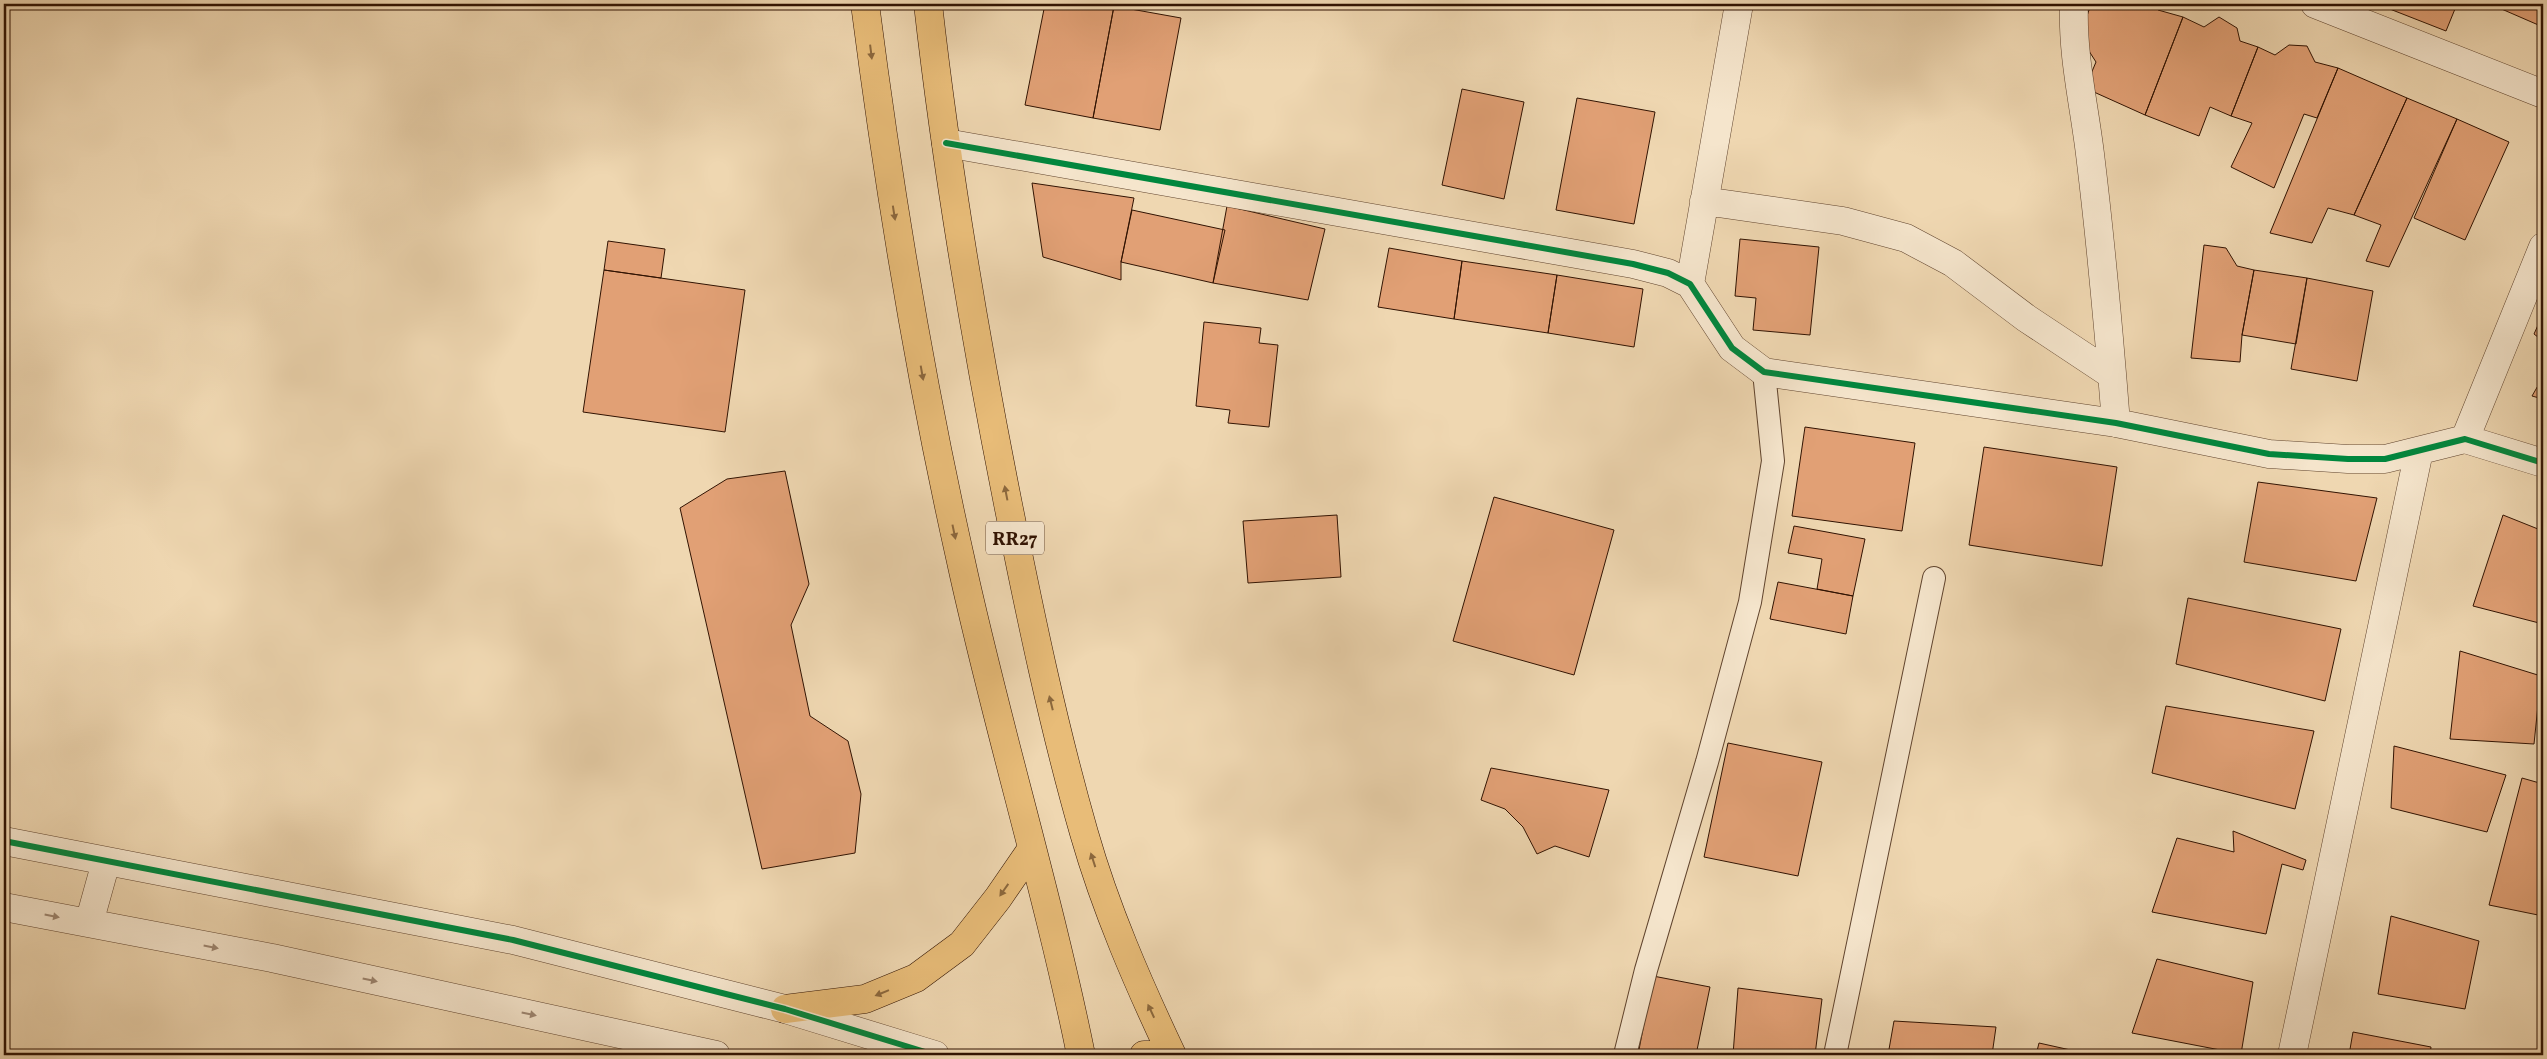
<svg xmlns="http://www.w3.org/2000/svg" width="2547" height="1059" viewBox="0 0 2547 1059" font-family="Vollkorn,serif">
<rect width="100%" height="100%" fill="#efd7b1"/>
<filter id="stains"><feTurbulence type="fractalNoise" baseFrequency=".004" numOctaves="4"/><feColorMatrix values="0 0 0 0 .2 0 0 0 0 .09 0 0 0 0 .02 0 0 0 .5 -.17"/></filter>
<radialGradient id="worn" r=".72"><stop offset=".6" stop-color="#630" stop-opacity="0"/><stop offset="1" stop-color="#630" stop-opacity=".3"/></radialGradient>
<path fill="#e1a075" stroke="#311302" d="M 1045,4 L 1101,4 L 1114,6 L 1093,118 L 1025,105 Z
M 2091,4 L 2158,4 L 2158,10 L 2183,17 L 2145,115 L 2085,88 L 2096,62 L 2080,37 Z
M 2377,4 L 2457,4 L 2446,31 Z
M 2490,4 L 2543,4 L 2543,27 Z
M 1114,6 L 1181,18 L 1160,130 L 1093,118 Z
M 2183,17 L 2204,27 L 2219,17 L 2237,28 L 2240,41 L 2258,47 L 2231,116 L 2210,107 L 2199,136 L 2145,115 Z
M 2289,45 L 2307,46 L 2315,62 L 2338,68 L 2317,118 L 2304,114 L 2274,188 L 2231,167 L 2252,123 L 2231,116 L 2258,47 L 2275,55 Z
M 2338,68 L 2407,98 L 2354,215 L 2328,208 L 2312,243 L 2270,233 Z
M 1462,89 L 1524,102 L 1504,199 L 1442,185 Z
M 1577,98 L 1655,112 L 1634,224 L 1556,210 Z
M 2407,98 L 2457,119 L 2389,267 L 2366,261 L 2381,225 L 2354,215 Z
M 2457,119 L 2509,142 L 2465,240 L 2414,218 Z
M 1032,183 L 1134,198 L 1121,262 L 1121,280 L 1043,257 Z
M 1227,206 L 1325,229 L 1308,300 L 1213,283 Z
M 1132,210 L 1225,230 L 1213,283 L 1121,262 Z
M 1740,239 L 1819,247 L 1810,335 L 1753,330 L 1756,298 L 1735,296 Z
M 608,241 L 665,249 L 661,278 L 604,270 Z
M 2204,245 L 2226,248 L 2237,266 L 2254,270 L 2242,335 L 2240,362 L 2191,358 Z
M 1389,248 L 1462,261 L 1454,319 L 1378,307 Z
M 1462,261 L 1557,275 L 1548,333 L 1454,319 Z
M 604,270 L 745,290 L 725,432 L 583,412 Z
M 2254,270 L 2307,278 L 2296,344 L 2242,335 Z
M 1557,275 L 1643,289 L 1634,347 L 1548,333 Z
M 2307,278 L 2373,291 L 2357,381 L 2291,369 Z
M 2543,314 L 2543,341 L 2534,334 Z
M 1204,322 L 1261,328 L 1259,343 L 1278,345 L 1269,427 L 1228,423 L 1230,410 L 1196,406 Z
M 2543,377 L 2543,399 L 2532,396 Z
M 1805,427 L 1915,443 L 1902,531 L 1792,516 Z
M 1984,447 L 2117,467 L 2102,566 L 1969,545 Z
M 785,471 L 809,584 L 791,625 L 810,716 L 848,741 L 861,794 L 855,853 L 762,869 L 680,508 L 727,479 Z
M 2258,482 L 2377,498 L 2356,581 L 2244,562 Z
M 1494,497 L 1614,530 L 1574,675 L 1453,641 Z
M 1337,515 L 1341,577 L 1248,583 L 1243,521 Z
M 2503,515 L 2543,531 L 2543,624 L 2473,606 Z
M 1794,526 L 1865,539 L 1853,596 L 1817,589 L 1822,559 L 1788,553 Z
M 1778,582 L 1853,596 L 1846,634 L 1770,619 Z
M 2188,598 L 2341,629 L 2325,701 L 2176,664 Z
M 2460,651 L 2541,676 L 2534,744 L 2450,739 Z
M 2166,706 L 2314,731 L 2295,809 L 2152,773 Z
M 1728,743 L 1822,762 L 1798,876 L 1704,857 Z
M 2394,746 L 2506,775 L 2487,832 L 2391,808 Z
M 1491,768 L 1609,790 L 1589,857 L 1555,846 L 1537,854 L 1523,827 L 1505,809 L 1481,800 Z
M 2522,778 L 2543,784 L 2543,916 L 2489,905 Z
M 2233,831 L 2306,860 L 2303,870 L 2282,864 L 2266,934 L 2152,912 L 2177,838 L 2234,852 Z
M 2391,916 L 2479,941 L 2465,1009 L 2378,994 Z
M 2157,959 L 2253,982 L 2241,1054 L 2132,1033 Z
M 1653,976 L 1710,987 L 1696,1055 L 1638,1055 Z
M 1738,988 L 1822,999 L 1815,1055 L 1733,1055 Z
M 1894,1021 L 1996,1027 L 1992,1055 L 1888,1055 Z
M 2353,1032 L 2431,1047 L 2430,1055 L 2349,1055 Z
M 2039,1043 L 2093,1055 L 2036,1055 Z"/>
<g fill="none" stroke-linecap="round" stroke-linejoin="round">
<defs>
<path id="lane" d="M 1625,1055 L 1646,970 L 1707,762 L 1750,602 L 1773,461 L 1764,372
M 1835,1055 L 1934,578"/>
<path id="street" d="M 2074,4 C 2072,55 2084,104 2090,154 C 2101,244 2109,333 2116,423
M 2315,4 L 2543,94
M 946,143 L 1633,264 L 1668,273 L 1690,284 L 1732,348 L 1764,372 L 2116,423 L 2269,454 L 2348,459 L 2385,459 L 2465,439 L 2543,463
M 1704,201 L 1843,221 L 1906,238 L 1953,263 L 2026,318 L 2112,375
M 1690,284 L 1739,4
M 2465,439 L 2543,247
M 4,841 L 513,940 L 785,1009 L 935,1055
M 4,907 L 272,958 L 716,1055
M 89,923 L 106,862
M 2292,1055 L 2419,451"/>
<path id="highway" d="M 865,4 C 889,190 919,374 960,557 C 996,724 1047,888 1081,1055
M 928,4 C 947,172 975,338 1008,504 C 1030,614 1053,725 1084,833 C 1106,910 1138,983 1172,1055
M 785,1009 L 865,999 L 916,978 L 962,944 L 998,898 L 1031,850
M 1144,1055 L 1158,1055"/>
</defs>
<use href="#lane" stroke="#60442e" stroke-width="24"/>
<use href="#street" stroke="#60442e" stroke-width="29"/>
<use href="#highway" stroke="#311302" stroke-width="29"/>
<use href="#lane" stroke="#f5e5cc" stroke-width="22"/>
<use href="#street" stroke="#f5e5cc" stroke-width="28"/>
<use href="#highway" stroke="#e8bc78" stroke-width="28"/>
<defs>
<path id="cycleway" d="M 946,143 L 1633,264 L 1668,273 L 1690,284 L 1732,348 L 1764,372 L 2116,423 L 2269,454 L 2348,459 L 2385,459 L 2465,439 L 2543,463
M 4,841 L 513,940 L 785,1009 L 935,1055"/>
</defs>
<use href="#cycleway" stroke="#f5e5cc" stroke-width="9"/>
<use href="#cycleway" stroke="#00873e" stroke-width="6"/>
</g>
<defs><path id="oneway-solid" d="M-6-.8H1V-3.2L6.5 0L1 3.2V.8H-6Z" transform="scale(1.25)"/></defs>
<g fill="#8c683d">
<use href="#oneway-solid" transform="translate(871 52) rotate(83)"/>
<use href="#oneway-solid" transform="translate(894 213) rotate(81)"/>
<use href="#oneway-solid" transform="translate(922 373) rotate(80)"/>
<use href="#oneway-solid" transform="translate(1006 493) rotate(-101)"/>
<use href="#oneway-solid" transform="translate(954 532) rotate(78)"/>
<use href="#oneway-solid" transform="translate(1051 703) rotate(-104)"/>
<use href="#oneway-solid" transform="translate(1093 860) rotate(-108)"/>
<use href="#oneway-solid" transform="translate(1004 890) rotate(125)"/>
<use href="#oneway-solid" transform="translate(882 993) rotate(158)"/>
<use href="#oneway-solid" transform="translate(1151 1011) rotate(-115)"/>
</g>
<g fill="#9d8671">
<use href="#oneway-solid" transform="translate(52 916) rotate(11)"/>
<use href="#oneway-solid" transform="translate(211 947) rotate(11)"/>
<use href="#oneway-solid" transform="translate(370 980) rotate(12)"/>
<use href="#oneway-solid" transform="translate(529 1014) rotate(12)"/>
</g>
<g text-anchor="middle" stroke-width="4" stroke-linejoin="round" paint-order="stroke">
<rect fill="#f5e5cc" stroke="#6c523f" stroke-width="1" x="986" y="521.5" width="58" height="33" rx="4"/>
<g font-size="19" font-weight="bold" fill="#311302">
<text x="1015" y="545">RR27</text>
</g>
</g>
<rect width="2547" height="1059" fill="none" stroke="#efd7b1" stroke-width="20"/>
<rect x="5" y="5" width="2537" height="1049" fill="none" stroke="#311302" stroke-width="2.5"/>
<rect x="10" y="10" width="2527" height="1039" fill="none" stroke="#311302"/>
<rect width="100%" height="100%" filter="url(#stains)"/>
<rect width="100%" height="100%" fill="url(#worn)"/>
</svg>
